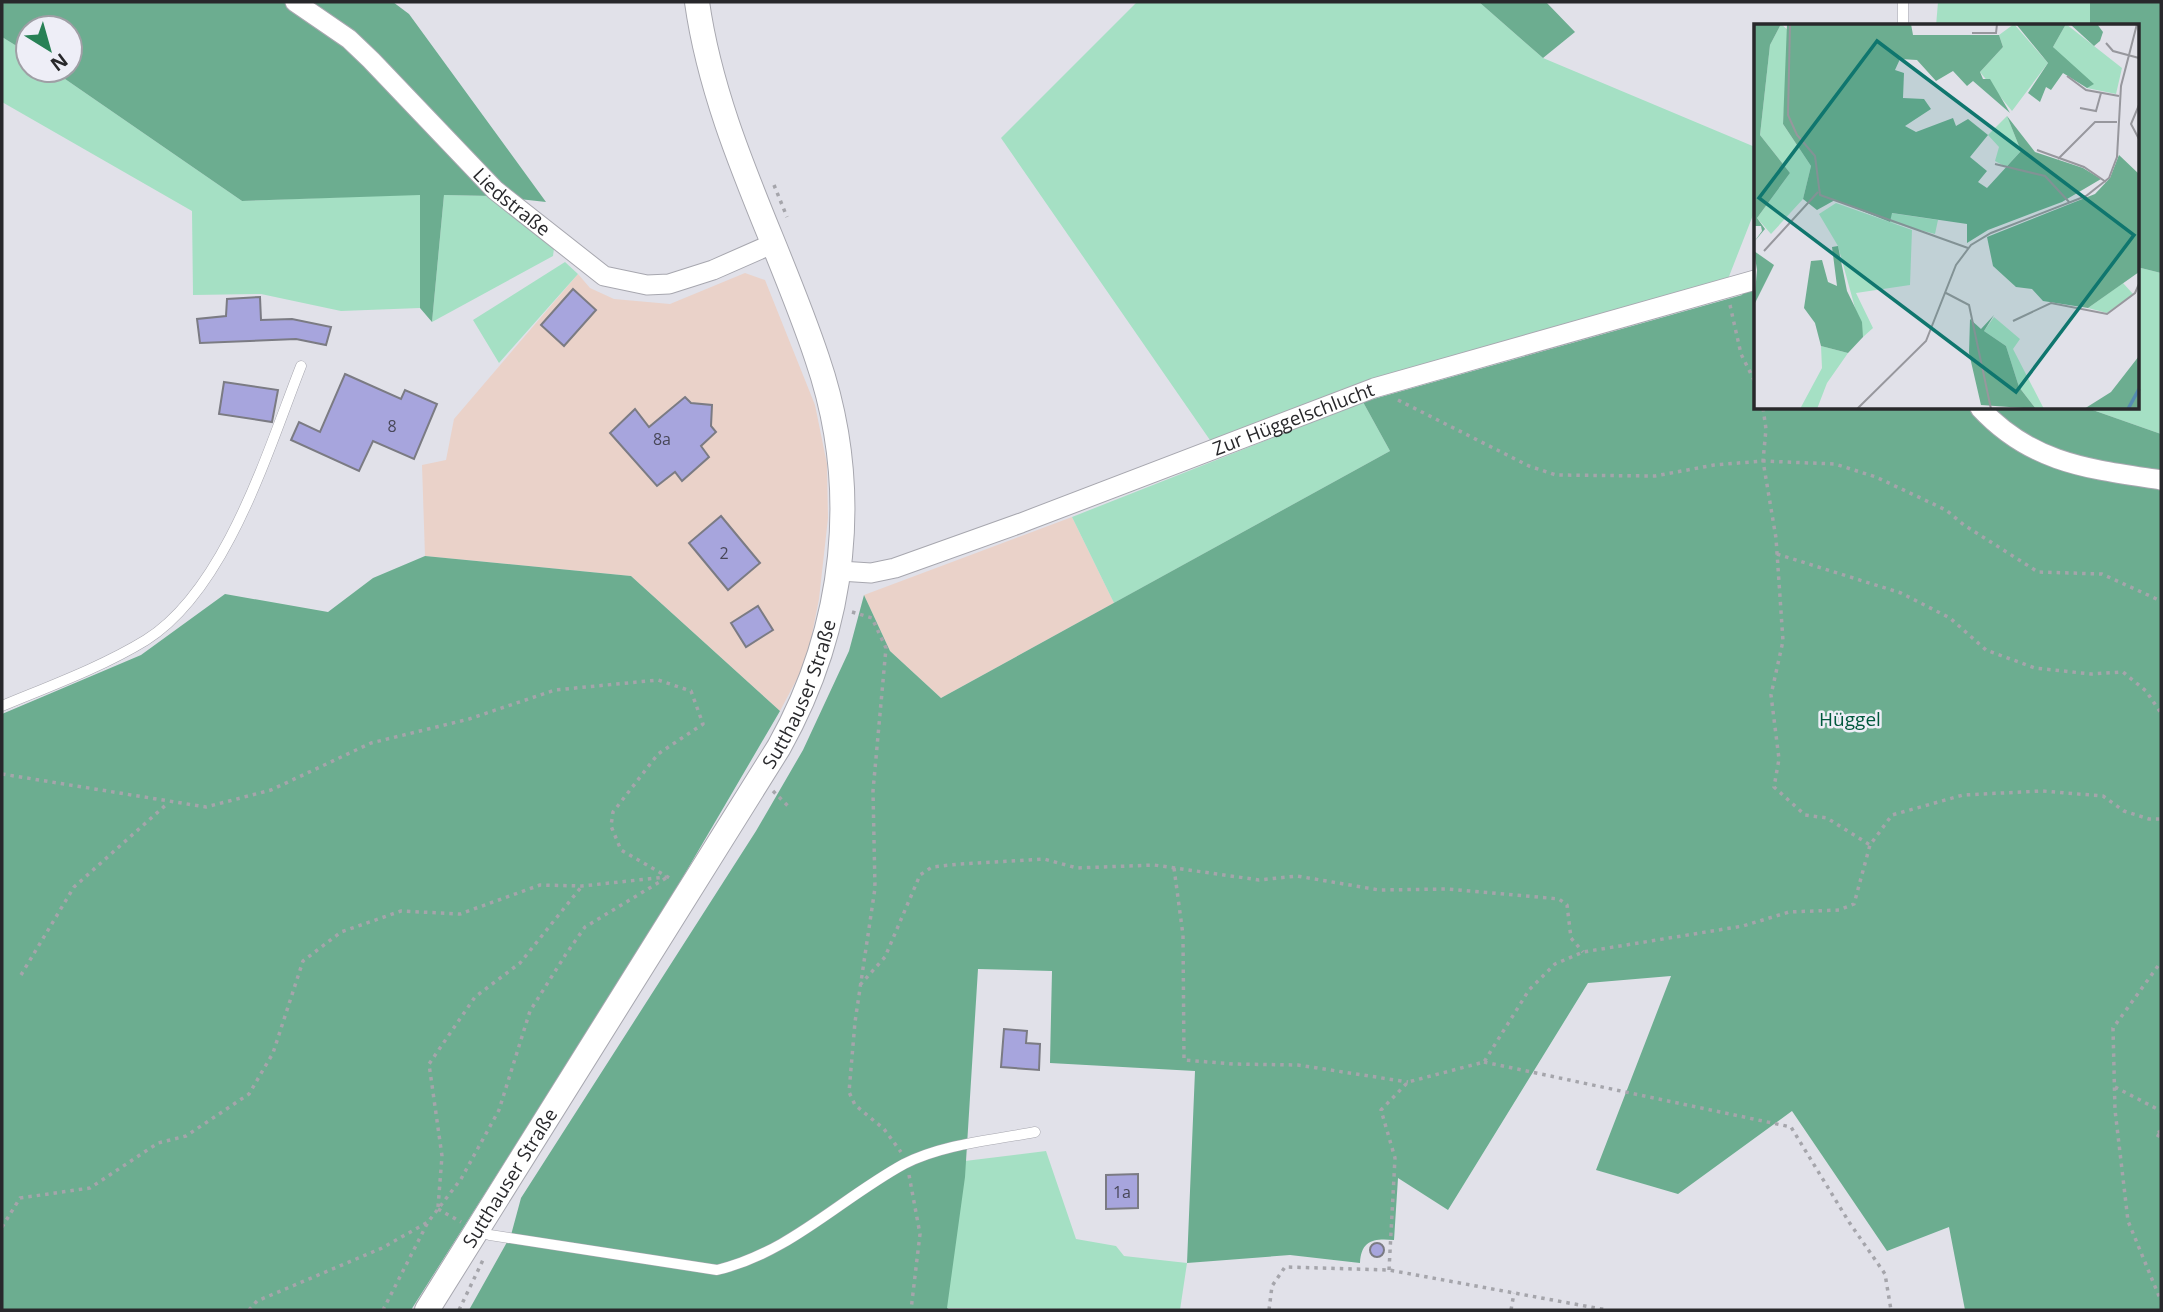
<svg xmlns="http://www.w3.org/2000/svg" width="2163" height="1312" viewBox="0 0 2163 1312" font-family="'Open Sans',sans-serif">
<rect width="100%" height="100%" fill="#e1e1e9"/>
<path fill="#ead2c9" d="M 745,273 L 765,280 L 815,405 L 827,464 L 828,518 L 819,599 L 807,660 L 780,711 L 631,576 L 425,556 L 422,465 L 446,460 L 454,419 L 578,274 L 590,288 L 614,299 L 670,304 Z
M 1072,517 L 1114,603 L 941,698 L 890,651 L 864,595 Z"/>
<path fill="#a5e0c4" d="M 1137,2 L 1479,2 L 1543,58 L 1755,147 L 1755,210 L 1728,279 L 1381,376 L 1212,443 L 1001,138 Z
M 1938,2 L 2090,2 L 2090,26 L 1936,26 Z
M 2,37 L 28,53 L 28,70 L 52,70 L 242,201 L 421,194 L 420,308 L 341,311 L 261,294 L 193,295 L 192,211 L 2,102 Z
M 444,195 L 492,196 L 554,248 L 553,256 L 432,322 Z
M 565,262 L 578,274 L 499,363 L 473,320 Z
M 2137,267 L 2161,273 L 2161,434 L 2087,408 L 2137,408 Z
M 1363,402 L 1390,451 L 1114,603 L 1072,517 Z
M 1046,1151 L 1076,1239 L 1116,1246 L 1124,1256 L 1187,1263 L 1180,1310 L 946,1308 L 965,1161 Z"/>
<path fill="#6cad90" d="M 2,2 L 393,2 L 409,14 L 546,202 L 492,196 L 444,195 L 432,322 L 420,308 L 420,195 L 242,201 L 52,70 L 70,70 L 70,28 L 28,28 L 28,53 L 2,37 Z
M 1479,2 L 1546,2 L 1575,32 L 1543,58 Z
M 2090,2 L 2161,2 L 2161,273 L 2137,267 L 2137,26 L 2090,26 Z
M 1755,265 L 1755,408 L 2087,408 L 2161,434 L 2161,1310 L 1965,1310 L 1949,1227 L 1887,1251 L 1792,1111 L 1678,1194 L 1596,1170 L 1671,976 L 1588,983 L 1448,1210 L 1398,1178 L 1394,1240 C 1374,1238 1361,1240 1360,1263 L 1290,1255 L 1187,1263 L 1195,1071 L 1050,1063 L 1052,971 L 978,969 L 965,1177 L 947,1308 L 950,1310 L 469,1310 L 511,1235 L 521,1198 L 756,831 L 803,750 L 849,651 L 864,595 L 890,651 L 941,698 L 1390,451 L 1363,402 L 1742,295 Z
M 425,556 L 631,576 L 780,711 L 649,935 L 411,1310 L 2,1310 L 2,714 L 141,655 L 225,594 L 328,612 L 373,578 Z"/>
<path fill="#a7a5dd" stroke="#7b7b83" stroke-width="2" d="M 573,289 L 596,310 L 564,346 L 541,325 Z
M 260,297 L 261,320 L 292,319 L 331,327 L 326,345 L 296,339 L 200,343 L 197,319 L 226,316 L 227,299 Z
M 345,374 L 401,399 L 405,390 L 437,404 L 414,459 L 373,441 L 359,471 L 291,440 L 299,422 L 320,432 Z
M 224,382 L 278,390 L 272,422 L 219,414 Z
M 685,397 L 691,403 L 712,405 L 711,426 L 716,432 L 701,446 L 709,457 L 682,481 L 675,472 L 657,486 L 610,433 L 635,409 L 649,427 Z
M 721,516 L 760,563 L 728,590 L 689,543 Z
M 758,606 L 773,630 L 746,647 L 731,623 Z
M 1004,1029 L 1027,1031 L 1026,1043 L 1040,1044 L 1039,1070 L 1001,1067 Z
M 1138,1174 L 1138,1208 L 1106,1209 L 1106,1175 Z
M1370 1250a7 7 0 1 1 14 0a7 7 0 1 1-14 0Z"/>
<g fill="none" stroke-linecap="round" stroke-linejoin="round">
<defs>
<path id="service" d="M 1903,26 L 1903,2
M 2,706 C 50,686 102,667 146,640 C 226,590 268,450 301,366
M 479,1231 L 490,1235 L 717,1270 C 789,1253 840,1199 904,1164 C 943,1144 993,1140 1035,1132"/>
<g id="minor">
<path id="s1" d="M 295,2 L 349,39 L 371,60 L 495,190 L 604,276 L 647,285 L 669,284 L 713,270 L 772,244"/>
<path d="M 1980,408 C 2032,464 2090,469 2161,480"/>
<path id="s2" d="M 840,571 L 871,573 L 895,568 L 1021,523 L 1374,388 L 1755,280"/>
</g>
<g id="tertiary">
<path id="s3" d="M 427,1310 L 779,747 C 846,627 862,489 817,358 C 777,238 715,129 697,2"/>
</g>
</defs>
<use href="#service" stroke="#a7a7af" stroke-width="11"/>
<use href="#minor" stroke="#a7a7af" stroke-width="21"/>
<use href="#tertiary" stroke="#a7a7af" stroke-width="26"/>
<path stroke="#a5a5ab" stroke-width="3.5" stroke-dasharray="3.5 5" stroke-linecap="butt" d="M 774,185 L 787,217
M 1730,305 L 1741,354 L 1755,382
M 1398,400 L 1529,466 L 1556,475 L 1655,476 L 1714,465 L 1763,461 L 1835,464 L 1876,477 L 1946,510 L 1964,525 L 2038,572 L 2102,574 L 2161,601
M 1763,408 L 1766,429 L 1763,461 L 1776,538 L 1783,641 L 1771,695 L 1779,759 L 1774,787 L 1805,815 L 1827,818 L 1870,845
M 1777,554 L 1901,593 L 1950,618 L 1986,650 L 2035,668 L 2091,674 L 2123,672 L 2146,691 L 2161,713
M 852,612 L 872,618 L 886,648 L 873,791 L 875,888 L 855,1022 L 849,1092 L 855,1105 L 884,1129 L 901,1152
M 2,774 L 206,807 L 271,790 L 371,743 L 469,719 L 555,690 L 658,680 L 691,691 L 703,724 L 658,754 L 613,812 L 611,826 L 621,850 L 673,880
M 773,791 L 791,809
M 1174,868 L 1183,935 L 1184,1060 L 1233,1064 L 1298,1065 L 1408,1082
M 2158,966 L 2113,1028 L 2115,1110 L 2128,1221 L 2161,1301
M 21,975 L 74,887 L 168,803
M 860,985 L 885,957 L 920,875 L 932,867 L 960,864 L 1044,859 L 1077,868 L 1154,865 L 1259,880 L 1297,876 L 1379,890 L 1448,889 L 1559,899 L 1567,905 L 1571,938 L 1583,952
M 1484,1062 L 1791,1127 L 1849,1222 L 1885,1274 L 1891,1310
M 2115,1087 L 2161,1111
M 2161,1131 L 2155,1134 L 2161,1137
M 909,1175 L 920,1234 L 911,1310
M 438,1207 L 442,1156 L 429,1064 L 475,997 L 520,963 L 582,886
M 438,1209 L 461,1222
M 2,1227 L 20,1198 L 90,1188 L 158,1143 L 186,1136 L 249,1094 L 273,1053 L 303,961 L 341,932 L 401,911 L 460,914 L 540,885 L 582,886 L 666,877
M 1389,1270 L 1395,1158 L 1381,1110 L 1408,1082 L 1484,1062 L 1529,990 L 1555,964 L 1583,952 L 1743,926 L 1789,912 L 1839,910 L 1854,904 L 1870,845 L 1892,815 L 1963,795 L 2042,791 L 2103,796 L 2124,811 L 2149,819 L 2161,819
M 249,1310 L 257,1301 L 382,1248 L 428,1222
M 383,1310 L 428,1222 L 461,1179 L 499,1110 L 530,1011 L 566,954 L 585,927 L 666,878
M 459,1310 L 483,1260
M 1269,1310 L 1272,1286 L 1285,1267 L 1389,1270 L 1607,1310
M 1511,1310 L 1514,1293"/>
<use href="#service" stroke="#fff" stroke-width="10"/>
<use href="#minor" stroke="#fff" stroke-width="19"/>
<use href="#tertiary" stroke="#fff" stroke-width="24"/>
</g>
<g text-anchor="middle" stroke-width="5" stroke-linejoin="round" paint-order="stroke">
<g font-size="16" fill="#484758">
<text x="392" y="432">8</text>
<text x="662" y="445">8a</text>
<text x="724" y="559">2</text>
<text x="1122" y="1198">1a</text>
</g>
<g font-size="19" fill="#28282b" stroke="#eeeef7">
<text dy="7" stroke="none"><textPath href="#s1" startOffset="296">Liedstraße</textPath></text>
<text dy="7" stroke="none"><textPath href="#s2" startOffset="481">Zur Hüggelschlucht</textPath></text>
<text dy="7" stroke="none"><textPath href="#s3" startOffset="721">Sutthauser Straße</textPath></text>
<text dy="7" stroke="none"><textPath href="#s3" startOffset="156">Sutthauser Straße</textPath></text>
</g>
<g font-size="19" fill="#00583d" stroke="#eeeef7">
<text x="1850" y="726">Hüggel</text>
</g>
</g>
<g transform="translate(1754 24)">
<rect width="385" height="385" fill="#e1e1e9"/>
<path d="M 27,0 L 35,7 L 29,100 L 57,142 L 49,175 L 17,210 L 3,194 L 36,149 L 6,111 L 16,21 ZM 260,0 L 294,39 L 258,87 L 226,48 L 249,23 L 245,11 ZM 312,0 L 368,44 L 362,70 L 333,64 L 299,23 ZM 253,92 L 267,127 L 252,143 L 241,137 L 245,123 L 234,111 ZM 82,179 L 158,206 L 156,261 L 102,269 L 119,304 L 109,313 L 84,222 L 65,190 ZM 137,189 L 184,196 L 181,210 L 136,198 ZM 369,259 L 379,270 L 353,289 L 334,284 ZM 240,293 L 266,315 L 259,325 L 290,385 L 282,385 L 265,363 L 252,322 L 230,307 ZM 67,322 L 94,329 L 73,359 L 63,385 L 46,385 L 68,344 Z" fill="#a5e0c4"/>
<path d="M 0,0 L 27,0 L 16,21 L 6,111 L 36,149 L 3,194 L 11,205 L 0,218 L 8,207 L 7,202 L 0,202 ZM 33,0 L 157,0 L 159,11 L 245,11 L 249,23 L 226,48 L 229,55 L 236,55 L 256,89 L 219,57 L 213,62 L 199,47 L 182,57 L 163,36 L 146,35 L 141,46 L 150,49 L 149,74 L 170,75 L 177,85 L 151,102 L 162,108 L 199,94 L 202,102 L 214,95 L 234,111 L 216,133 L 233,147 L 224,158 L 233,164 L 267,127 L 253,92 L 281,128 L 329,144 L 347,155 L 308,178 L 234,206 L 213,219 L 213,200 L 138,189 L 136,198 L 81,176 L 63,186 L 49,175 L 57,142 L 29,100 ZM 262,0 L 312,0 L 299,23 L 340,60 L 333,64 L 309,49 L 297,66 L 292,63 L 286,78 L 274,69 L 294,39 ZM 316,0 L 343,0 L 349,8 L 346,17 L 340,22 ZM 365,131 L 385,150 L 385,248 L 334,284 L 289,277 L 278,265 L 262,263 L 239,242 L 233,213 L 341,170 L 356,154 ZM 84,222 L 93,267 L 108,298 L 109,313 L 94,329 L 67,322 L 61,299 L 50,284 L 57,237 L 68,236 L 74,258 L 83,262 L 78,223 ZM 0,227 L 20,241 L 0,281 L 3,246 ZM 240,291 L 230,307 L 252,322 L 265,363 L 282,385 L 227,381 L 215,329 L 216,295 L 227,305 ZM 385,332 L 385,385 L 330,385 L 357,368 Z" fill="#6cad90"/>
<path fill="none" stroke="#578db1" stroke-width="3.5" d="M 374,385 L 385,365"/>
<path fill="none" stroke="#97979d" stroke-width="2" d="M 36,0 L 34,91 L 43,111 L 61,132 L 66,171 L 214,224M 218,9 L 242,9 L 243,0M 352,19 L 359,27 L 385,34M 313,52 L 332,66 L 365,72M 385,81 L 377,100 L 385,115M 326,84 L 342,87 L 347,69M 283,126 L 330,143 L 352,158M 304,135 L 341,98 L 363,98M 241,140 L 291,152 L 316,179M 10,227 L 64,168M 192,269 L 215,281 L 237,385M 259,297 L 297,279 L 353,290 L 381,269 L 385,260M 103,385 L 172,317 L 202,241 L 217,221 L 237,209 L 332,172 L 355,154 L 363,133 L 367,62 L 383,0"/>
<path fill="#0f766e" fill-opacity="0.15" stroke="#0f766e" stroke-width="3.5" d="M 123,17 L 380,211 L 262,368 L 5,174 Z"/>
<rect width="385" height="385" fill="none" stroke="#28282b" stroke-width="3.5"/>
</g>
<rect width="2163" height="1312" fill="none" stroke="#28282b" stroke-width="7"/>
<g transform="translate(49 49) rotate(143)"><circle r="33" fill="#eeeef7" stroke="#9f9fa5" stroke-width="2"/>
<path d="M0-5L12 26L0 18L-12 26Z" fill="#288156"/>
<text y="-10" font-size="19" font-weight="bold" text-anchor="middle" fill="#28282b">N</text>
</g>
</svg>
